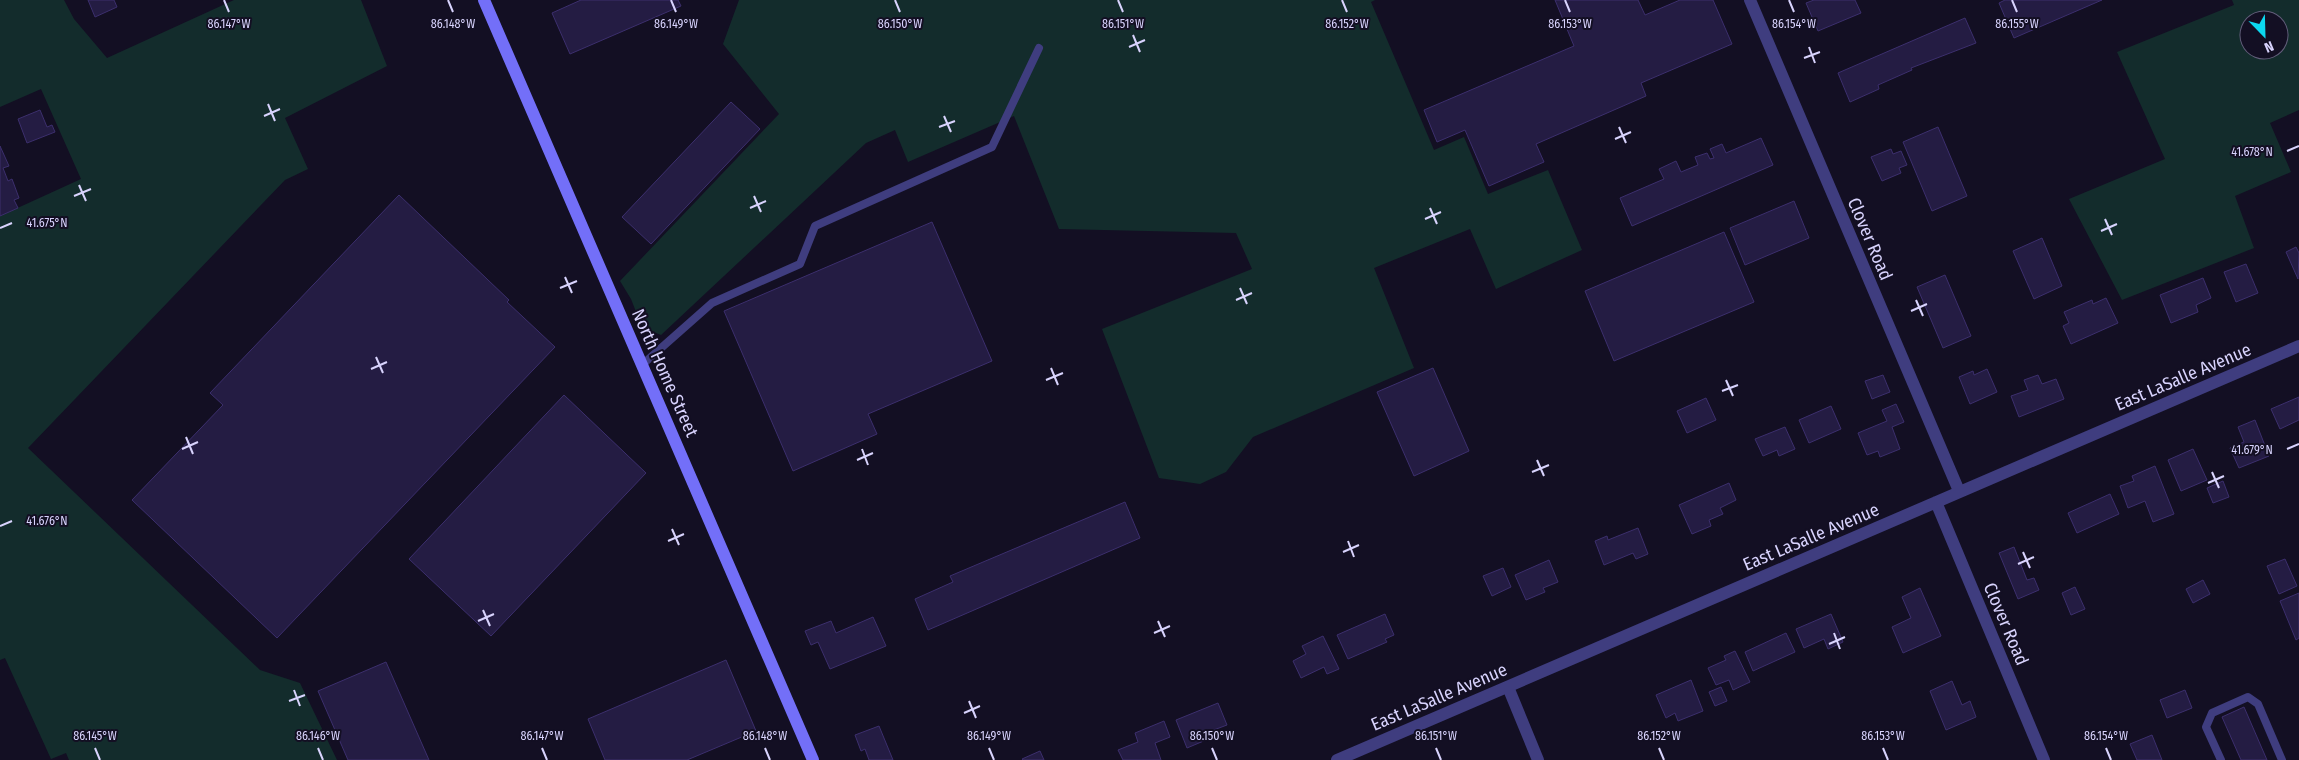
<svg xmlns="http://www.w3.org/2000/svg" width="2299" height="760" viewBox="0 0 2299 760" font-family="'Fira Sans Condensed',sans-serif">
<rect width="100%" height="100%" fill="#130f23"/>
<path fill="#132c2c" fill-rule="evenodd" d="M 0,0 L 64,0 L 74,19 L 107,58 L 234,0 L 361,0 L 387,66 L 285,118 L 308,169 L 285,180 L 28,448 L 260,670 L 300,683 L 337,760 L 69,760 L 66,753 L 51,759 L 5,658 L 0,660 L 0,216 L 81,179 L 41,89 L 0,107 Z
M 739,0 L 1375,0 L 1371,2 L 1434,150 L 1464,137 L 1488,194 L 1548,170 L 1582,250 L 1496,289 L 1470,229 L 1374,268 L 1414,368 L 1253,437 L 1226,472 L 1200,484 L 1159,478 L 1102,329 L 1252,269 L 1236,233 L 1059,229 L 1014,116 L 908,162 L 895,130 L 866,143 L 661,335 L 642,327 L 631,299 L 620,281 L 779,114 L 723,44 Z
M 2232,0 L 2299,0 L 2299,110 L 2270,123 L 2291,172 L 2235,196 L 2254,248 L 2122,300 L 2069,199 L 2165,159 L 2117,52 L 2234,5 ZM 2249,20 L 2279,20 L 2279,50 L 2249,50 Z"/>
<path fill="#241c43" stroke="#3c2f6d" d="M 88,0 L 114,0 L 117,7 L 95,17 Z
M 581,0 L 678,0 L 681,6 L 570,54 L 552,13 Z
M 1555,0 L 1638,0 L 1645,15 L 1680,0 L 1713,0 L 1732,44 L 1641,83 L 1646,96 L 1536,144 L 1544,162 L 1489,186 L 1465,130 L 1437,142 L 1424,110 L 1574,46 Z
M 1814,0 L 1855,0 L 1861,13 L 1818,31 L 1806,3 Z
M 2005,0 L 2102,0 L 2014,38 L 1999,3 Z
M 1965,18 L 1976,43 L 1911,68 L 1912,70 L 1878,85 L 1879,89 L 1850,102 L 1838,73 Z
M 731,102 L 760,129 L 651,244 L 622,217 Z
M 40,110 L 47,127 L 52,125 L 55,132 L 27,143 L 18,119 Z
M 1938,127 L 1967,196 L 1932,211 L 1903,142 Z
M 1761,138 L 1773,165 L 1632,226 L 1620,198 L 1664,179 L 1659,169 L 1676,161 L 1681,172 L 1698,165 L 1695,157 L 1707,153 L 1710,159 L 1714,158 L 1710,149 L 1722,144 L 1726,153 Z
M 0,146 L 9,166 L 3,168 L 8,181 L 12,179 L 19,198 L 14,200 L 18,208 L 0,216 Z
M 1891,149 L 1893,154 L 1901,151 L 1907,165 L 1899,168 L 1901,173 L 1882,181 L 1871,157 Z
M 399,195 L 509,300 L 507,302 L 555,347 L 277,638 L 132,500 L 223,405 L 210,393 Z
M 1794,201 L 1809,238 L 1745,265 L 1730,228 Z
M 932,222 L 992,361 L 868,414 L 877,434 L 793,471 L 724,311 Z
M 1724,232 L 1754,302 L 1614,361 L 1585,291 Z
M 2042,238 L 2062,286 L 2034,299 L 2013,251 Z
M 2296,247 L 2299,253 L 2298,279 L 2286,252 Z
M 2246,264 L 2258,293 L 2236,302 L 2224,272 Z
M 1945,275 L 1971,336 L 1943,348 L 1917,287 Z
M 2203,278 L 2211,298 L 2196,305 L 2198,312 L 2171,323 L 2160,295 Z
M 2106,298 L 2118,323 L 2071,344 L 2063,326 L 2069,323 L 2064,312 L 2092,300 L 2093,304 Z
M 1433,368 L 1469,451 L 1414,476 L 1377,392 Z
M 1987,369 L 1997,392 L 1970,404 L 1959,377 L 1973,371 L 1974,375 Z
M 1883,375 L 1890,392 L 1872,399 L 1865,381 Z
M 2038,375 L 2042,384 L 2056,379 L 2064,399 L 2019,417 L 2011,396 L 2028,390 L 2024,380 Z
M 564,395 L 646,473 L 491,636 L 409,559 Z
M 2299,397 L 2299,420 L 2280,429 L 2271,409 Z
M 1706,398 L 1716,420 L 1687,433 L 1677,411 Z
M 1896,404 L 1904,422 L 1892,427 L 1900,449 L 1880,457 L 1878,451 L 1867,455 L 1858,433 L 1887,421 L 1882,410 Z
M 1831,406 L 1841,429 L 1809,443 L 1799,420 Z
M 2255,420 L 2269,456 L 2239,468 L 2230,448 L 2244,442 L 2238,427 Z
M 1785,427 L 1795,449 L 1779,456 L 1777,450 L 1763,456 L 1755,439 Z
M 2193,449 L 2207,480 L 2181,491 L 2168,460 Z
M 2155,466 L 2174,514 L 2153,522 L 2145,501 L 2128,508 L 2120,486 L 2134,481 L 2132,476 Z
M 2223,481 L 2229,497 L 2213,503 L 2207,488 Z
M 1729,483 L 1736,500 L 1720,508 L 1723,514 L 1709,520 L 1711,526 L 1692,534 L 1679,505 Z
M 2110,494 L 2119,514 L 2077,533 L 2068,513 Z
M 1125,502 L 1140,538 L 928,630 L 915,599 L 953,582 L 950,576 Z
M 1638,528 L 1648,554 L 1636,559 L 1633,553 L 1604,565 L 1595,541 L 1607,536 L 1608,540 Z
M 2014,547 L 2027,580 L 2034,578 L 2039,590 L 2018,599 L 1999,553 Z
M 2285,559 L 2297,586 L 2279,594 L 2267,566 Z
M 1549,560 L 1558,582 L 1543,588 L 1545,592 L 1526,600 L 1515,575 Z
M 1503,568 L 1511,587 L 1492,596 L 1483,576 Z
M 2203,580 L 2210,594 L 2193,603 L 2186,589 Z
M 2075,587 L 2085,609 L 2071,615 L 2062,593 Z
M 1920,588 L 1941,636 L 1903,653 L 1892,627 L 1911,618 L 1902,597 Z
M 2299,593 L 2299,638 L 2296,640 L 2280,601 Z
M 1385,614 L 1394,635 L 1385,639 L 1387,642 L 1348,659 L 1337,635 Z
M 1831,614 L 1843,642 L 1828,649 L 1824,639 L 1804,648 L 1796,629 Z
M 873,617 L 886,646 L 830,669 L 818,642 L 811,645 L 805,631 L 831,621 L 836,633 Z
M 1786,633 L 1795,652 L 1753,671 L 1745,652 Z
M 1323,636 L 1339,669 L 1327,674 L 1324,667 L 1301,678 L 1293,661 L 1306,654 L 1302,646 Z
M 1735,651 L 1750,682 L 1733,690 L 1729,680 L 1716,685 L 1708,668 L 1726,660 L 1724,656 Z
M 726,660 L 756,731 L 687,760 L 605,760 L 588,719 Z
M 386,662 L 429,760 L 348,760 L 318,691 Z
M 1691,680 L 1703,711 L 1678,721 L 1675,713 L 1666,718 L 1656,695 Z
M 1952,681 L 1962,705 L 1970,701 L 1976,717 L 1946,730 L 1930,691 Z
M 1721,687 L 1727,701 L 1715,706 L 1709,692 Z
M 2185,690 L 2192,708 L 2167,718 L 2160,700 Z
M 1218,703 L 1227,725 L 1203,734 L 1206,740 L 1187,748 L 1176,720 Z
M 2244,707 L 2267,760 L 2241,760 L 2222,717 Z
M 1164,721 L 1170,737 L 1155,743 L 1161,760 L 1123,760 L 1118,750 L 1138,742 L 1135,733 Z
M 879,726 L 893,760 L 869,760 L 865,749 L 861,751 L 855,735 Z
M 2152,735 L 2162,760 L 2137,760 L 2130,744 Z
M 1040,751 L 1044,760 L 1023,760 L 1022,759 Z"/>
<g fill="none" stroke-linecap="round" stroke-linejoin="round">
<path stroke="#3f3d7f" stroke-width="8" d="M 643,364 L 712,303 L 800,264 L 815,226 L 992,147 L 1039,48
M 2221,760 L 2206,727 L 2212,713 L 2248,697 L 2258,704 L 2282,760"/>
<path stroke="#3f3d7f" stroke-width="12" d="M 1750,0 L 1959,491
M 1936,502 L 2044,760
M 1508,687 L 1538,760
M 1337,760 L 2299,346"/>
<path stroke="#736ff8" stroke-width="12" d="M 484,0 L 813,760"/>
</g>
<path fill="none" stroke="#d8d3fd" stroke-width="2" d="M 224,0 L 229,12M 448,0 L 453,12M 671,0 L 676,12M 895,0 L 900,12M 1118,0 L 1123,12M 1342,0 L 1347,12M 1565,0 L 1570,12M 1789,0 L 1794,12M 2012,0 L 2017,12M 1133,35 L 1140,52M 1129,47 L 1145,40M 1809,47 L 1815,63M 1804,58 L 1820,52M 268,104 L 275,121M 264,116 L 280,109M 944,116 L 951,132M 939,127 L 955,121M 1619,127 L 1626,143M 1615,139 L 1631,132M 2287,151 L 2299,146M 79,185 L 86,201M 74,196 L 91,189M 754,196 L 761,212M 750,208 L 766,201M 1430,208 L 1437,224M 1425,219 L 1441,212M 2105,219 L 2112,235M 0,228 L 12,223M 2101,231 L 2117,224M 565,277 L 572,293M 560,288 L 577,281M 1240,288 L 1247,304M 1236,300 L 1252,293M 1916,300 L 1923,316M 1911,311 L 1927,304M 376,357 L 383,373M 1051,368 L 1058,385M 371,369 L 387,362M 1046,380 L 1063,373M 1726,380 L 1733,396M 1722,391 L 1738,385M 186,437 L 193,454M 182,449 L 198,442M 862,449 L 868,465M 2287,449 L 2299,444M 857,460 L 873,453M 1537,460 L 1544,476M 1532,472 L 1549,465M 2212,472 L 2219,488M 2208,483 L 2224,476M 0,526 L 12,521M 672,529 L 679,545M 668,541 L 684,534M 1348,541 L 1354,557M 1343,552 L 1359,545M 2023,552 L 2030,568M 2018,564 L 2034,557M 483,610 L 490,626M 478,621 L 494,614M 1158,621 L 1165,637M 1154,633 L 1170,626M 1834,633 L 1840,649M 1829,644 L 1845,637M 294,690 L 300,706M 289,701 L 305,695M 969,701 L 976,718M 964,713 L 980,706M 95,748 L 100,760M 318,748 L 323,760M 542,748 L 547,760M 765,748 L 770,760M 989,748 L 994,760M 1212,748 L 1217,760M 1436,748 L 1441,760M 1659,748 L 1664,760M 1883,748 L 1888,760M 2106,748 L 2111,760"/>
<g text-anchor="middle" stroke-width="4" stroke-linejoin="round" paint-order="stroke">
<g font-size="18" fill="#d8d3fd" stroke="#130f23">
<text transform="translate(1870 239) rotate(67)" y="6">Clover Road</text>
<text transform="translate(665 373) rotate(66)" y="6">North Home Street</text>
<text transform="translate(2183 377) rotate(-23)" y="6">East LaSalle Avenue</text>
<text transform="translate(1811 537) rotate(-23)" y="6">East LaSalle Avenue</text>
<text transform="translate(2006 624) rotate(67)" y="6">Clover Road</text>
<text transform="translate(1439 697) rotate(-23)" y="6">East LaSalle Avenue</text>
</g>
</g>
<g font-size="12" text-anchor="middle" fill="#d8d3fd" stroke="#130f23" stroke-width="4" stroke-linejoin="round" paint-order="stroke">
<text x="229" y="28">86.147°W</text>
<text x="453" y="28">86.148°W</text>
<text x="676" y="28">86.149°W</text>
<text x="900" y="28">86.150°W</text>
<text x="1123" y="28">86.151°W</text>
<text x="1347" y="28">86.152°W</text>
<text x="1570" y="28">86.153°W</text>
<text x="1794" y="28">86.154°W</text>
<text x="2017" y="28">86.155°W</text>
<text x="2252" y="156">41.678°N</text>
<text x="47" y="227">41.675°N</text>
<text x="2252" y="454">41.679°N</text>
<text x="47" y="525">41.676°N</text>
<text x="95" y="740">86.145°W</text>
<text x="318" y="740">86.146°W</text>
<text x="542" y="740">86.147°W</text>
<text x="765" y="740">86.148°W</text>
<text x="989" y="740">86.149°W</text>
<text x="1212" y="740">86.150°W</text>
<text x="1436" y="740">86.151°W</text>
<text x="1659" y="740">86.152°W</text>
<text x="1883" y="740">86.153°W</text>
<text x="2106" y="740">86.154°W</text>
</g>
<g transform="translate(2264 35) rotate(157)"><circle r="24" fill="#130f23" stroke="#625d7a"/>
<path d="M0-4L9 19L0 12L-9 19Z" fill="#0cd8f0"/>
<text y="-8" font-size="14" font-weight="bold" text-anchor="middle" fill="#d8d3fd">N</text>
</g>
</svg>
